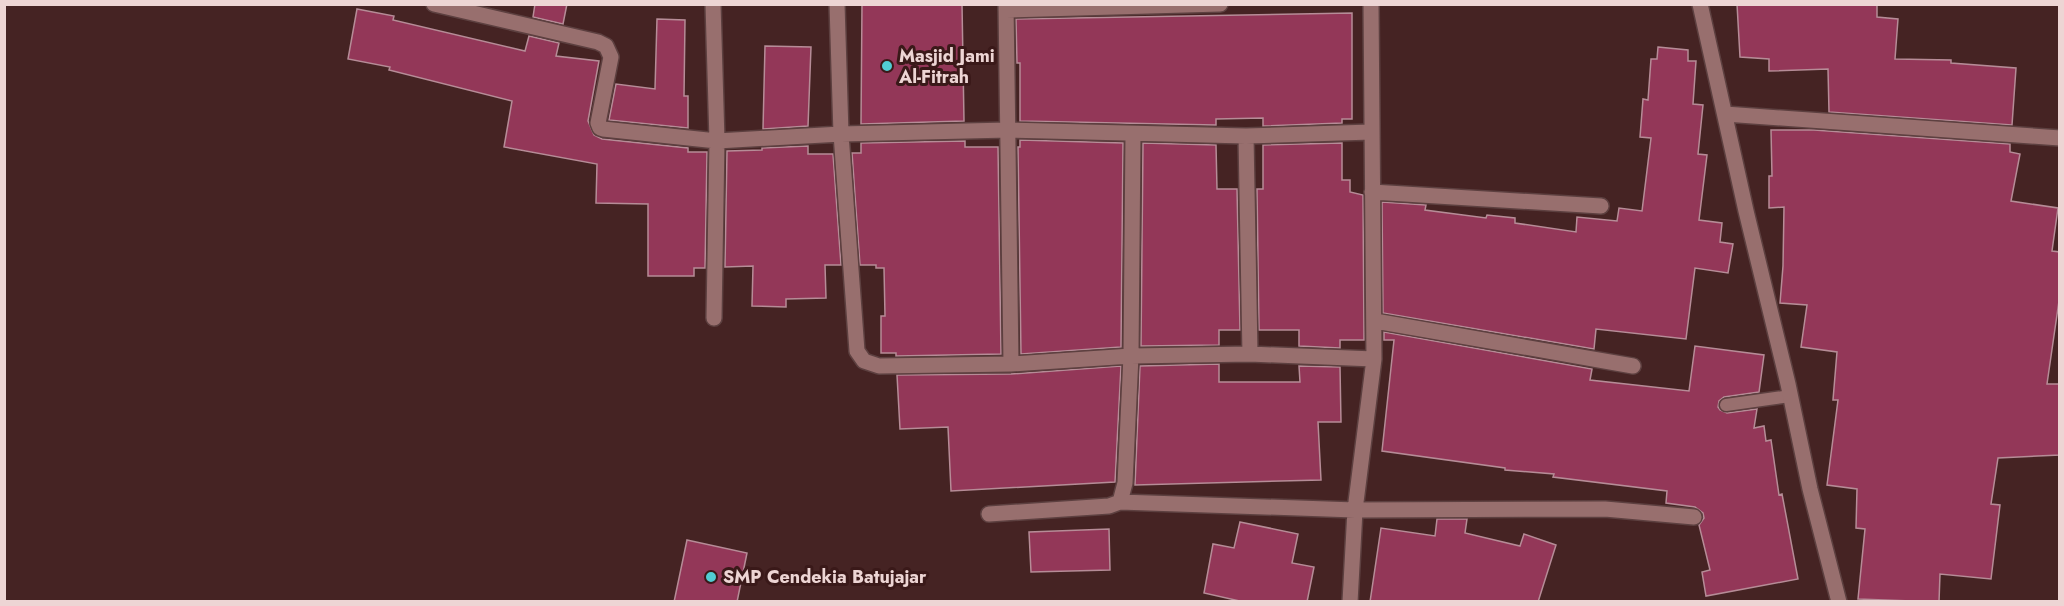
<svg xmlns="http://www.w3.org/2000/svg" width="2064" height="606" viewBox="0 0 2064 606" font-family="Jost,sans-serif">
<rect width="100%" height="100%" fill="#452323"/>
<path fill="#933758" stroke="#b68c97" stroke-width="1.5" d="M 535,4 L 567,4 L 563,24 L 533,17 Z
M 862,4 L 962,4 L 964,121 L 861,124 Z
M 1737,4 L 1877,4 L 1877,17 L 1898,19 L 1895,59 L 1951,60 L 1951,63 L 2016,68 L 2012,125 L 1829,112 L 1828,69 L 1769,71 L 1769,59 L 1740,57 Z
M 357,9 L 394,16 L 393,20 L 525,51 L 529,36 L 559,43 L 556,56 L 599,61 L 588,121 L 594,135 L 602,139 L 688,148 L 688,152 L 707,152 L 705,268 L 694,268 L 694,276 L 648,276 L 648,204 L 596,203 L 597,164 L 504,147 L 512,101 L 389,70 L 390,67 L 348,59 Z
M 1352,13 L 1352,119 L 1342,119 L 1342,123 L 1263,126 L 1263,118 L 1216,119 L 1216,125 L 1020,121 L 1020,63 L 1017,63 L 1016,19 Z
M 657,19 L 685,20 L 684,96 L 688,96 L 688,128 L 609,120 L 616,84 L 655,89 Z
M 765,46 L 811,47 L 808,126 L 763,129 Z
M 1658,47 L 1688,50 L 1688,61 L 1696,61 L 1693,104 L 1703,105 L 1698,154 L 1707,155 L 1699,220 L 1722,223 L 1720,242 L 1733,244 L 1728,273 L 1695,268 L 1686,339 L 1596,329 L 1594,349 L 1383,313 L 1382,202 L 1426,205 L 1425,210 L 1486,218 L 1487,215 L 1515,218 L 1515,223 L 1576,232 L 1577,217 L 1617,221 L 1619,208 L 1642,211 L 1651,138 L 1640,137 L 1643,99 L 1648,100 L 1651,59 L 1657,59 Z
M 1771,130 L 1814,130 L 2010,144 L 2010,152 L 2020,154 L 2011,201 L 2058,208 L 2052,251 L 2060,252 L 2060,294 L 2047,384 L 2060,384 L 2060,455 L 1998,458 L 1991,504 L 2000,505 L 1991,579 L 1940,574 L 1939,602 L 1858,599 L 1865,529 L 1856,528 L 1857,489 L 1827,485 L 1838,400 L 1833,400 L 1837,352 L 1801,347 L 1807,305 L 1780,303 L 1783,266 L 1784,207 L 1769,208 L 1769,176 L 1772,176 Z
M 1020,140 L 1123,143 L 1121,347 L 1021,354 L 1018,147 L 1020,147 Z
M 965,141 L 965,147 L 998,147 L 1001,354 L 896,356 L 896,353 L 881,353 L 881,316 L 885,316 L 884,268 L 876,268 L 876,265 L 860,265 L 852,153 L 861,153 L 861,143 Z
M 1143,143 L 1216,145 L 1217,189 L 1237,189 L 1240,330 L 1219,330 L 1219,345 L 1141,346 Z
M 1342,143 L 1342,180 L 1350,180 L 1350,192 L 1363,195 L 1364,340 L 1340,340 L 1340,348 L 1299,346 L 1299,330 L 1259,330 L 1257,189 L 1263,189 L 1263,145 Z
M 808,146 L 808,154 L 833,154 L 841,265 L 825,265 L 826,298 L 786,299 L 786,307 L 752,306 L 753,266 L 725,267 L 727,151 L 762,150 L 762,148 Z
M 1384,332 L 1592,369 L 1590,380 L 1689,391 L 1695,346 L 1764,355 L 1759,392 L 1724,397 L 1719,401 L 1718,407 L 1720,410 L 1727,413 L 1757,409 L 1754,428 L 1764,426 L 1766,441 L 1771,440 L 1779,495 L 1782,494 L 1798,579 L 1706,596 L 1702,572 L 1710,570 L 1699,525 L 1704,518 L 1703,513 L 1695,507 L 1666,503 L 1667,491 L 1553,477 L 1554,474 L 1505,470 L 1505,468 L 1382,451 L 1394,340 L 1384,340 Z
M 1219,364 L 1219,382 L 1300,382 L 1299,366 L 1340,367 L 1341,422 L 1318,422 L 1321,480 L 1135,485 L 1140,366 Z
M 1121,366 L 1115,482 L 951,491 L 948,427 L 900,429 L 897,375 L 1011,374 Z
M 1437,519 L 1467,519 L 1465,533 L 1520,546 L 1524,534 L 1556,545 L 1538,602 L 1370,602 L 1381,528 L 1435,536 Z
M 1240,522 L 1298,534 L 1292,563 L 1314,567 L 1307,602 L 1244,602 L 1204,593 L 1213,544 L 1234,548 Z
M 1109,529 L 1110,570 L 1031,572 L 1029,532 Z
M 687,540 L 747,553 L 737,602 L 674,602 Z"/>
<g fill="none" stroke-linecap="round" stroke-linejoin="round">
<defs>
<path id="service" d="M 1726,405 L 1790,396"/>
<path id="minor" d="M 434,4 L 598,42 L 606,46 L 611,57 L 598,123 L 600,128 L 603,129 L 717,141 L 841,134 L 1008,130 L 1246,136 L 1371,132
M 713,4 L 717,141 L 714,318
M 837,4 L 841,134 L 857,351 L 864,361 L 879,366 L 1011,364 L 1131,356 L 1250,354 L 1374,359
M 1006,4 L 1011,364
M 1700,4 L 1746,211 L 1788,384 L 1810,489 L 1839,602
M 1006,10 L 1220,4
M 1725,114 L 2060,138
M 1246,136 L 1250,354
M 1372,192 L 1601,206
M 1375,321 L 1633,366
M 1120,502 L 1125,483 L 1131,356 L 1133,135
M 989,514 L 1109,506 L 1120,502 L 1355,510 L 1605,509 L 1694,517
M 1350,602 L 1355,510 L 1374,359 L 1371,4"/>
</defs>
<use href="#service" stroke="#5d4040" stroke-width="15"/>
<use href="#minor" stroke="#5d4040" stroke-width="18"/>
<use href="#service" stroke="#986f6e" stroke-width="12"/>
<use href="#minor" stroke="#986f6e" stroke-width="15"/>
</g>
<g fill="#51ccd3" stroke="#3a1919" stroke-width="2">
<circle cx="887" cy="66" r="6"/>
<circle cx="711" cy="577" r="6"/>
</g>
<g text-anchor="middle" stroke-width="6" stroke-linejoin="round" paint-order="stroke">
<g font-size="18" font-weight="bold" fill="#edd5d4" stroke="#3a1919" text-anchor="start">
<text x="899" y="62">Masjid Jami<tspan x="899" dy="21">Al-Fitrah</tspan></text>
<text x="723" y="583">SMP Cendekia Batujajar</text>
</g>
</g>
<rect width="2064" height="606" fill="none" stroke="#edd5d4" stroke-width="12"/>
</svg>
